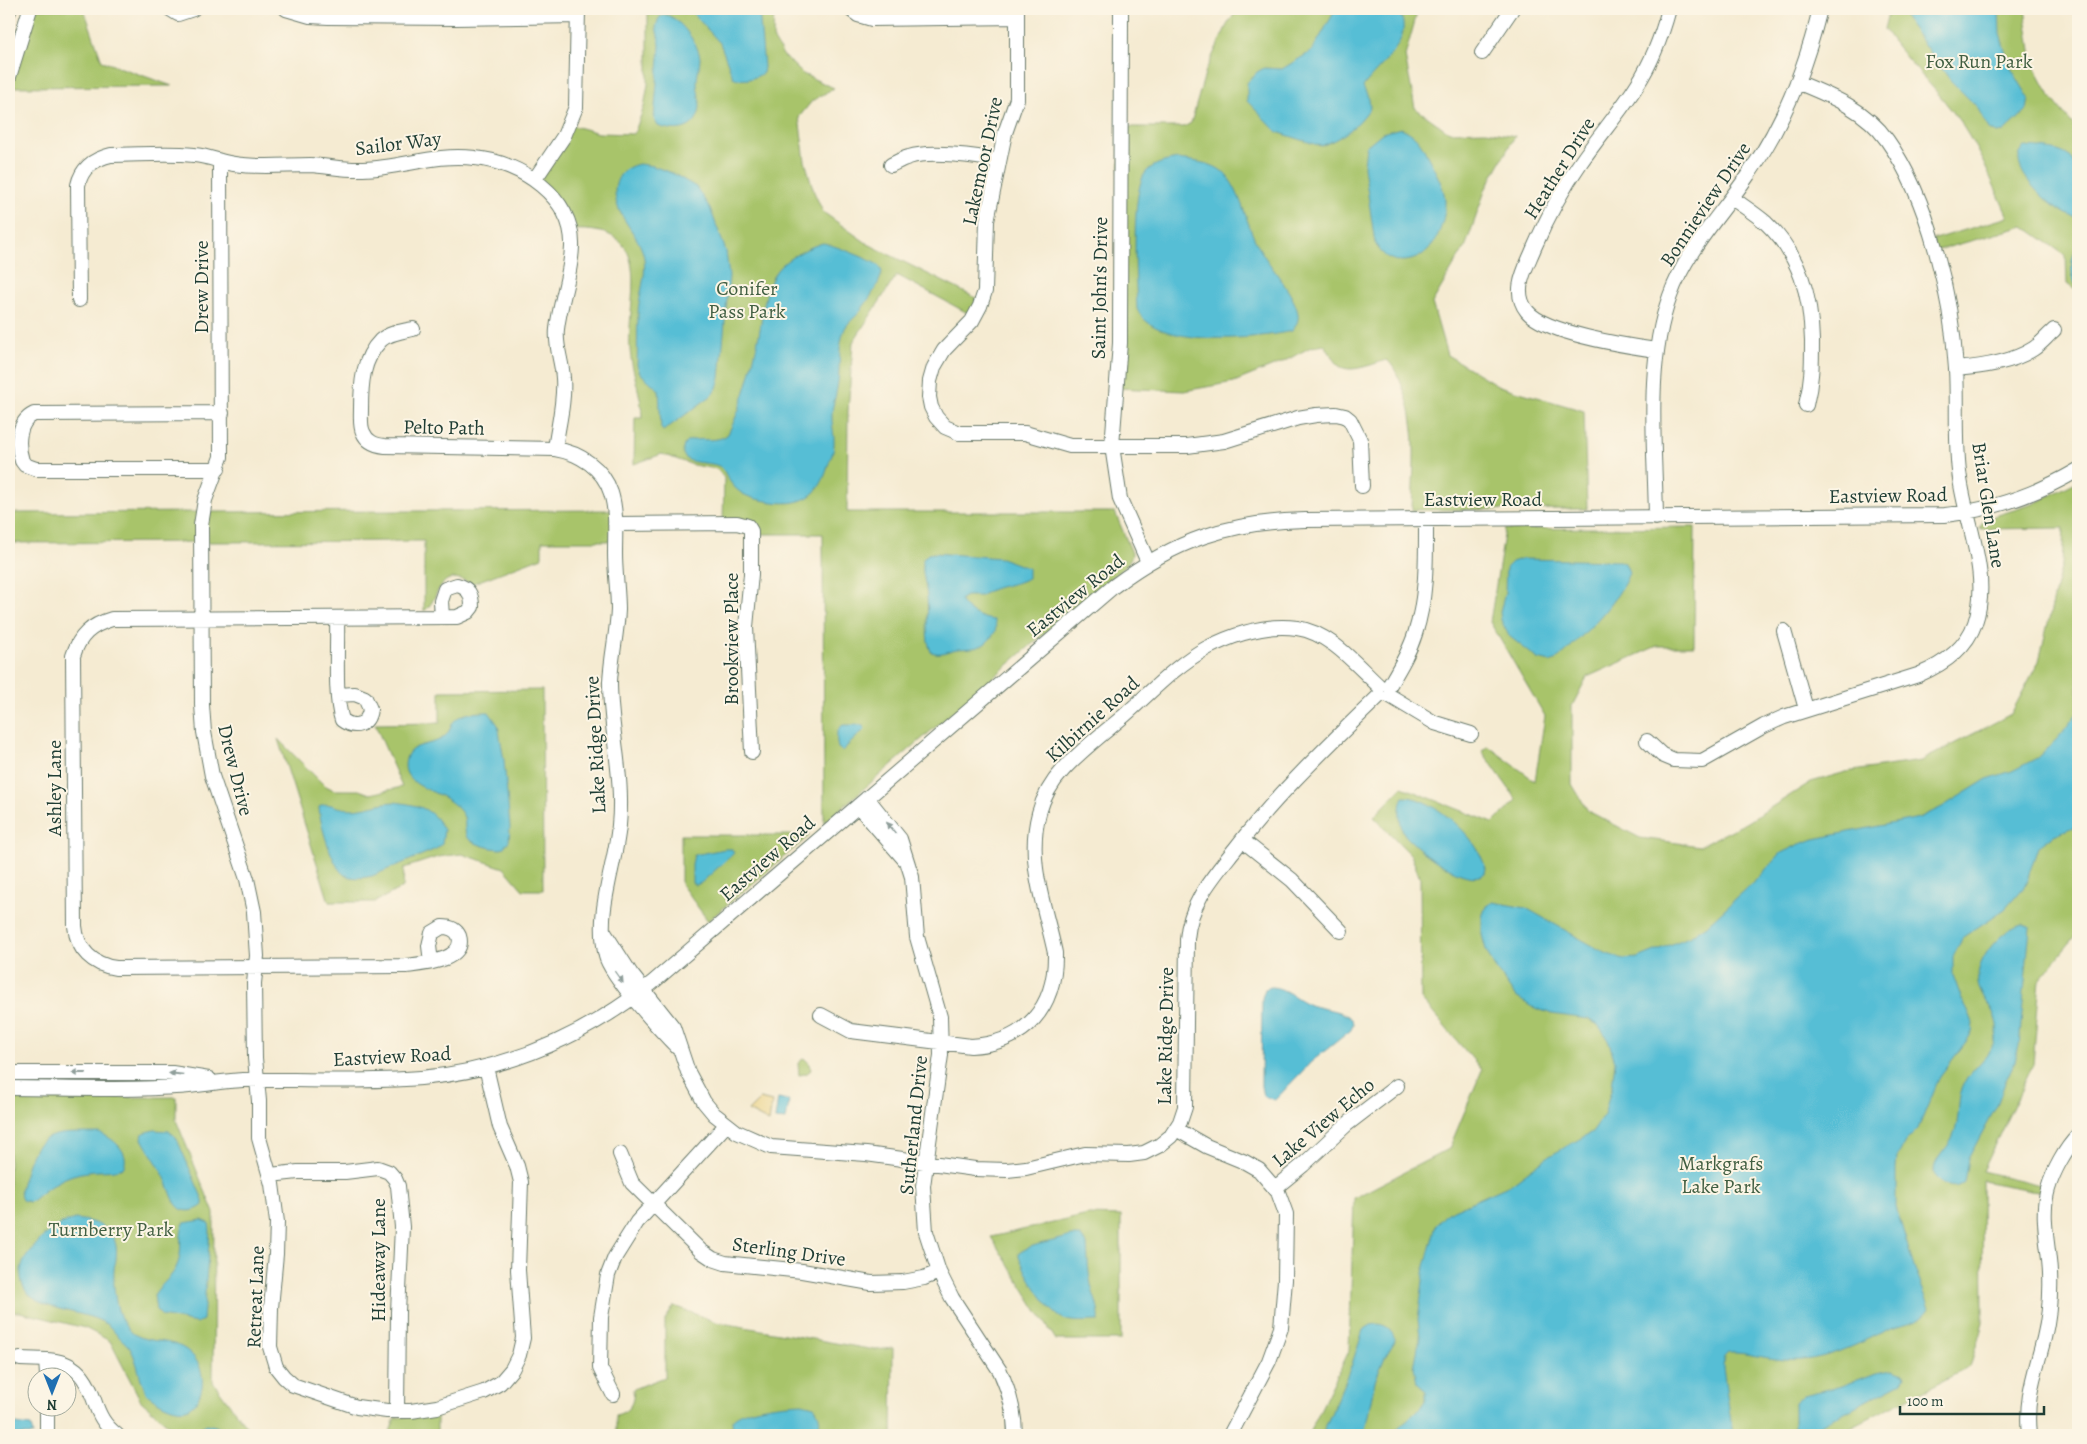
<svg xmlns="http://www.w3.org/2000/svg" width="2087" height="1444" viewBox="0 0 2087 1444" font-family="Alegreya,serif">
<rect width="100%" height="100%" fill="#fcf5e5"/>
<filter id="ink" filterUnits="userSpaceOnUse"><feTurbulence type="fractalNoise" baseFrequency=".02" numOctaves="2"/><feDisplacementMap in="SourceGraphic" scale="10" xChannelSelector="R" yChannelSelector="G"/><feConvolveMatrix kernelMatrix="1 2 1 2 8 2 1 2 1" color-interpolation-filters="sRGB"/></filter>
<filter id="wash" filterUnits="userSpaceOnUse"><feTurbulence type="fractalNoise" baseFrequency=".0096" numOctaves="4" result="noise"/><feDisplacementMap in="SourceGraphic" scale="20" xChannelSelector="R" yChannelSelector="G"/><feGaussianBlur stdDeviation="1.12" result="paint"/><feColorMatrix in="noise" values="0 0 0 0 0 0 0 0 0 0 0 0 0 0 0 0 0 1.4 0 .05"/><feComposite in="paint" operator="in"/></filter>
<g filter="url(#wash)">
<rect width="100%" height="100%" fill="#f5ebd2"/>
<path fill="#a8c46a" stroke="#64804f" d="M 30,9 L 84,9 L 102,61 L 172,86 L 9,87 L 9,77 Z
M 648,9 L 774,9 L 773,38 L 783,55 L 803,74 L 834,88 L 812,101 L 799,117 L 805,161 L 814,192 L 823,212 L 868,244 L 982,301 L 975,317 L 897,275 L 853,342 L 848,411 L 847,512 L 1115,512 L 1132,553 C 1132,566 1105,582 1095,590 L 824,823 L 823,534 L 751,534 L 723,523 L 724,478 L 717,469 L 693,465 L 662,454 L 634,464 L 635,418 L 642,418 C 642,394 632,374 630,350 C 626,294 659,225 570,230 L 535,179 L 570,125 L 599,133 L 634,134 L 644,107 L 648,84 Z
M 1238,9 L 1415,9 L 1416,17 L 1405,56 L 1415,108 L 1449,132 L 1486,131 L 1515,136 L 1486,188 L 1466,245 L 1432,303 L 1447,355 L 1499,386 L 1584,411 L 1587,509 L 1412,510 C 1413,464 1420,428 1401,383 C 1397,374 1394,366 1387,360 C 1374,363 1350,375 1338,365 C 1332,360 1330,351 1325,345 L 1311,347 L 1281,363 L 1234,382 L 1184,391 L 1116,388 L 1120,127 L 1184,127 L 1191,123 L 1206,70 L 1227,25 Z
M 1889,9 L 2025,9 L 2033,64 L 2050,96 L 2078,131 L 2078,292 L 2067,284 L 2066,256 L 2024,226 L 1935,251 L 1932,240 L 2008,217 C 1992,181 1977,144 1953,112 C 1931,83 1904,59 1884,29 Z
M 2078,481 L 2078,933 L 2040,979 L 2033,1065 L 1982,1171 L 2049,1187 L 2047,1193 L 1982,1181 L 1983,1322 L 1970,1367 L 1835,1435 L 1308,1435 L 1349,1351 L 1354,1198 L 1449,1149 L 1482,1070 L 1421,999 L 1420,878 L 1411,855 L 1374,817 L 1402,787 L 1493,823 L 1517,800 L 1482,751 L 1488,746 L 1535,781 L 1545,716 L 1490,622 L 1505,529 L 1695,527 L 1694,646 L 1657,646 L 1587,677 L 1572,706 L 1572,784 L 1588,811 L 1640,838 L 1700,846 L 1748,822 L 1811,782 L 1846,772 L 1921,761 L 2011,714 L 2039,661 L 2062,564 L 2064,528 L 1979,529 L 1985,519 L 2033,504 Z
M 614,510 L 615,541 L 542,541 L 542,557 L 471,584 C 437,564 440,601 424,611 L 424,541 L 9,543 L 9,513 Z
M 542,690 L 543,890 L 523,890 L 504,868 L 462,854 L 438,857 L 404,868 L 403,887 L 375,902 L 329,902 L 278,739 L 324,785 L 334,790 L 359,790 L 370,794 L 402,787 L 375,724 L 440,723 L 440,691 Z
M 681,835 L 810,835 L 708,921 L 681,884 Z
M 804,1058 L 810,1064 L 811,1070 L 806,1074 L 799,1075 L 798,1063 Z
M 176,1097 L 176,1120 L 214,1213 L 213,1382 L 248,1429 L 266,1435 L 180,1435 L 141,1401 L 110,1341 L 85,1328 L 20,1312 L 9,1312 L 9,1098 Z
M 1088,1215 L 1121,1216 L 1121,1340 L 1056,1340 L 991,1237 Z
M 674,1306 L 716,1322 L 875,1350 L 893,1348 L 892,1435 L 616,1435 L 616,1415 C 629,1412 635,1403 633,1389 L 665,1377 L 665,1320 Z
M 437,1413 L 437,1435 L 389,1435 L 395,1418 Z"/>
<path fill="#eeda9e" stroke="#868c69" d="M 760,1099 L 772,1102 L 769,1122 L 748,1111 Z"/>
<path fill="#57bed5" stroke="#3b7e84" d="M 689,9 L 759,9 L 764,67 L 763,73 C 754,79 742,82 733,77 L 720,43 Z
M 1336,9 L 1397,9 C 1419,39 1377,66 1363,87 L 1369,99 L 1370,108 C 1357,127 1342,138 1321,146 L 1277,132 L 1247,101 L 1247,83 L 1257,72 L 1264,68 L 1282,69 L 1312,51 Z
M 1904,9 L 1999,9 L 2000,33 L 2009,65 L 2029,98 L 2027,110 L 2004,132 L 1997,133 L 1989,129 L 1977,107 L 1951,81 L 1909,24 L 1904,15 Z
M 666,15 C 679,17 699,45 700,58 C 700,66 697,74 697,82 C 697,92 702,102 699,112 C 694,132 674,132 658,126 L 654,119 L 660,45 L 656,27 L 658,20 L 661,16 Z
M 1401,128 C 1419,136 1421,144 1430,161 C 1436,173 1444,186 1445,200 C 1446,227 1431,262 1401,261 C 1389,261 1381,254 1375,243 L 1364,167 L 1366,146 L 1382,133 Z
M 2025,147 C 2038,148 2056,148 2067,155 C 2083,167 2078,200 2078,218 C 2058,216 2000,165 2025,147 Z
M 1178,159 C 1190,161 1208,162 1219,169 C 1240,183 1245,222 1257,244 C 1267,264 1295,293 1298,314 C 1299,321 1296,325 1292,331 C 1257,339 1154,349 1137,309 C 1136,284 1130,189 1146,172 C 1154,163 1167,161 1178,159 Z
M 639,164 L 653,166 L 674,174 L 696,187 L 710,208 L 726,251 L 729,276 L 720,378 L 717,388 L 711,396 L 663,431 L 661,428 L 659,390 L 640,373 L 637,365 C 638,348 637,332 638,315 C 638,296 647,277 644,258 C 640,234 616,218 615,193 C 615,177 624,167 639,164 Z
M 823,243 C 831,244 872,260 878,265 C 880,267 881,269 882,272 C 880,285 866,303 858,314 C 854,318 848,323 845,328 C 837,347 841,369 837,388 C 836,397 832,405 832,414 C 831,424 835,435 834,444 C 834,452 830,459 828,466 C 818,503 795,507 761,500 C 741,496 733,489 724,471 C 718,457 680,470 683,449 C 685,431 715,447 728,434 C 744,403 752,368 759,335 C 763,315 764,291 775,273 C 783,260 808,247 823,243 Z
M 2075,252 L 2078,252 L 2078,286 L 2074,283 C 2071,273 2070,261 2075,252 Z
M 934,553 L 1001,558 L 1028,568 L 1028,578 C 1013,587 995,584 981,596 L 966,596 L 960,600 C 966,611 981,619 994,620 C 997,626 996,631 993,635 C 984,649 973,648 958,649 C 947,650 943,656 931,652 C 924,635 929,616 927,597 C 926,584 921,571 923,559 L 928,554 Z
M 1521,559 L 1620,561 L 1625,563 L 1629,572 C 1621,600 1580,638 1559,658 L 1550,662 L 1538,659 L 1509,636 L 1501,620 L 1500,612 L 1505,593 L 1506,568 L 1512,562 Z
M 483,712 L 489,712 L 498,725 L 504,760 L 510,827 L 509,841 L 502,849 C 492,849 476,845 469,839 C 463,834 466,824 464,817 C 461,810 454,804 448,800 C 432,789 399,784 406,759 C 410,742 432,747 444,737 C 448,734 450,729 452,724 C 459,713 471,713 483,712 Z
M 2078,712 L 2078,825 L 2054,835 L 2038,847 L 2025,886 L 2005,909 L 1963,937 L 1953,957 L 1953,975 L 1962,1000 L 1970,1015 L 1973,1023 L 1972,1032 L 1968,1039 L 1940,1076 L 1918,1129 L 1906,1141 L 1897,1157 L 1896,1169 L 1896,1207 L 1913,1264 L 1930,1308 C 1920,1325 1903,1322 1887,1330 C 1854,1345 1823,1363 1785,1360 C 1766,1359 1747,1352 1728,1353 L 1724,1357 L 1723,1368 L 1733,1435 L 1393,1435 C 1401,1421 1417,1416 1426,1399 L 1426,1391 L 1417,1383 L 1414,1367 L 1420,1337 L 1418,1319 L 1425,1266 L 1436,1225 L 1447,1213 L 1510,1185 L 1546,1158 L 1592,1132 L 1604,1115 L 1612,1087 L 1615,1061 L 1607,1037 L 1598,1025 L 1588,1019 L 1552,1014 L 1532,1007 L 1516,997 L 1494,966 L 1486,950 L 1482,935 L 1482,917 L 1486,906 L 1493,902 L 1526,908 L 1607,954 L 1624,959 L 1638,958 L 1689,937 L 1707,925 L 1756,880 L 1781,853 L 1800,844 L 1814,839 L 1919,818 L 1942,807 L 1987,779 L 2012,771 L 2037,758 L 2058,738 Z
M 843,725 L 862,725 L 865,729 L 842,751 L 838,748 C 836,739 835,730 843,725 Z
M 1403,797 C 1428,796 1464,827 1476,847 C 1480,853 1483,861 1486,868 L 1485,873 C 1467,889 1417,849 1405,835 C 1399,827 1398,805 1403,797 Z
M 394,802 C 418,805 431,807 444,830 L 442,844 L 436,849 L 372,876 C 363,878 354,879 345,875 C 333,869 319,821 319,807 C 325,802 331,805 338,807 C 358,813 374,803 394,802 Z
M 725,849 L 732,849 L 734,853 L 701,883 L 696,885 L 692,883 L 692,864 L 694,855 Z
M 2023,924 L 2030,927 L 2019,1046 L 2015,1061 L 2006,1080 L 1997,1105 L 1968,1159 L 1964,1182 C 1959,1187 1953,1188 1946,1185 C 1940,1183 1935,1179 1934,1172 C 1933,1160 1947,1149 1952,1139 C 1962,1119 1955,1097 1966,1080 C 1975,1066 1990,1056 1995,1040 C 2002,1022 1991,1009 1982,994 C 1971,977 1983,955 1995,942 C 2003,934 2012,926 2023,924 Z
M 1271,987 C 1285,987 1297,1000 1310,1005 C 1325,1010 1339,1009 1352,1019 L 1353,1024 L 1351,1030 L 1311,1062 L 1275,1100 L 1263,1096 L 1261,1086 L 1262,998 L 1265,989 Z
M 778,1099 L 789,1101 L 786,1120 L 775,1119 Z
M 154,1130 L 169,1131 L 176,1137 L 203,1200 L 203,1205 C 198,1210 187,1213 181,1209 C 174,1204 172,1195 169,1188 C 163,1170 151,1155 142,1139 L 143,1133 Z
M 99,1133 C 112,1137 132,1153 123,1168 C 112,1172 99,1170 88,1172 C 66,1174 49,1186 33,1200 L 29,1202 L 22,1200 C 18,1193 22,1182 25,1174 C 37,1127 59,1134 99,1133 Z
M 76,1219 C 100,1222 120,1230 116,1259 C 116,1262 114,1266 114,1270 C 113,1285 115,1308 123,1322 C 138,1349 168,1334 189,1352 C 204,1365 207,1388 195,1403 C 192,1405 189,1408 186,1409 C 173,1412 156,1401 147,1394 C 139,1380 138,1361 130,1348 C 126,1343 121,1339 117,1335 C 113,1331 110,1326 106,1324 C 83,1308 25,1313 21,1278 C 20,1266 23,1260 31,1251 C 43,1235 56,1223 76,1219 Z
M 202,1220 L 209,1223 L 210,1230 L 203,1320 L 196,1323 L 162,1316 L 156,1310 L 154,1295 C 161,1283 173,1278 178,1263 C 183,1250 178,1236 184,1223 Z
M 1070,1236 L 1080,1236 L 1087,1244 C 1088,1258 1088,1272 1091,1285 C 1094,1298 1100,1308 1099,1321 C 1088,1321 1073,1323 1064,1319 C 1048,1313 1025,1272 1019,1257 L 1019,1253 C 1034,1242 1053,1243 1070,1236 Z
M 1378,1324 C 1389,1326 1392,1330 1395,1341 L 1385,1357 L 1375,1381 L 1364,1435 L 1322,1435 L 1352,1364 L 1363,1330 L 1371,1325 Z
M 1893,1370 L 1904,1374 L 1905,1377 L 1902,1382 L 1824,1423 L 1815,1429 L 1812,1435 L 1794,1435 L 1794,1403 L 1803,1395 L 1842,1386 L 1876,1373 Z
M 802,1403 L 814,1406 C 821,1416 822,1425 814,1435 L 733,1435 L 732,1420 C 744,1407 784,1404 802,1403 Z
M 9,1423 L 31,1426 L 33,1435 L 9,1435 Z
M 207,1424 L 219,1427 L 226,1435 L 196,1435 L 199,1428 Z"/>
</g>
<g filter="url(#ink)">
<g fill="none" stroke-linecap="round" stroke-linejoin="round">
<defs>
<path id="minor" d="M 170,9 L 178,14 L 193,9
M 286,9 L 310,16 L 328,17 L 456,18 L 578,16
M 850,9 L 858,15 L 872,19 L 1017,17
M 1017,9 L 1017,99 L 1005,133 L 987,221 L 985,291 L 980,306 L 972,321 L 944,350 L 934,367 L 930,381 L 929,397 L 931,407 L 936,417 L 945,427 L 959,433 L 1025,433 L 1070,446 L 1187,446 L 1224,441 L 1298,418 L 1316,415 L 1336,414 L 1345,416 L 1350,420 L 1360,440 L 1362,486
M 1121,9 L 1120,343 L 1112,446 L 1120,499 L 1148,562
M 9,11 L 10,9
M 1482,53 L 1512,9
M 9,77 L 30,9
M 220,161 L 221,457 L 205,500 L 201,525 L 202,705 L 204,732 L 212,776 L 247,879 L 254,912 L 257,956 L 254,983 L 255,1058 L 259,1101 L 259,1138 L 272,1184 L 277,1222 L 276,1254 L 271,1308 L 270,1347 L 276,1367 L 284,1377 L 293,1385 L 357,1407 L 387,1411 L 411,1411 L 437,1407 L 484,1392 L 500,1383 L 512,1369 L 519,1355 L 523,1338 L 518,1270 L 521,1182 L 517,1166 L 500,1127 L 486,1067
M 891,165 C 897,162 902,159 909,157 C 930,150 977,156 999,161
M 535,179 L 564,136 L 576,107 L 578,9
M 1732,198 C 1743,206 1756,214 1766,223 C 1800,255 1811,296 1812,341 C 1812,365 1812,381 1806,405
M 79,300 L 78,185 C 82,167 94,159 111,155 C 138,155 167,152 194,155 C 208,156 221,162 234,164 C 259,168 285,165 310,165 C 328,166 345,170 363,169 C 403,168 434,153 475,158 C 520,162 574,197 572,247 C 571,275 560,302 557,329 C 555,346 562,361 563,378 C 565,401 558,426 555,449
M 413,329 C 403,331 389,333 381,340 C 362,359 361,385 361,409 C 361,417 360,426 363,432 C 367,442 375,445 385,446 L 555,449 C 580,453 603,468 611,493 C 617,512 615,534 615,554 C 615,573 618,591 618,610 C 617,634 611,658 610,682 C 610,730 624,777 619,825 C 615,869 595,911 606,956 C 611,976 662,1032 678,1048
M 1656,350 C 1628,346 1544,333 1527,311 C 1511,291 1526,268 1534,248 C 1547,218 1562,189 1581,162 C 1599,136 1620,112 1637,85 C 1652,62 1662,35 1669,9
M 1956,369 C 1982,367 2011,363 2033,349 C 2041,344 2047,336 2054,330
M 218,469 L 36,469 L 25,465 L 22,461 C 17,445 17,422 34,414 L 222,413
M 1656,518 C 1655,445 1645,365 1670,296 C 1687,248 1723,213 1750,172 C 1784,123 1806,66 1820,9
M 615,524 L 737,523 L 748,526 L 751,531 L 751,574 L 746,627 L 752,752
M 337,618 C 338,645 334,697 342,720 C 354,729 368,726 370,709 L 365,698 L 355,694 L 338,695
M 1784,631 L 1806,709
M 1389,686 C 1399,669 1409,653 1415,634 C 1427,598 1426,558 1426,520
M 1390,696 L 1435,723 L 1471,734
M 1647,741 L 1662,755 L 1674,760 L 1702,761 L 1764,726 L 1784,717 L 1918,675 C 1942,665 1966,649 1975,623 C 1992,573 1964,521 1959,471 C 1955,437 1958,403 1956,369 C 1952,298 1929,199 1887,140 C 1865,109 1831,96 1797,82
M 867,798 L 900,839 L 912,877 L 917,937 L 940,1017 L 941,1055 L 923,1186 L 926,1232 L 939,1272 L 952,1298 L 1000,1371 C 1009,1391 1015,1413 1015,1435
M 858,806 L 905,860
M 1242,840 L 1292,880 L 1341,931
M 604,932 L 631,974 L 673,1027 L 688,1072 L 704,1102 L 714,1114 L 737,1132 L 771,1147 L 866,1154 L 975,1169 L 1007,1170 L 1026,1168 L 1085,1154 L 1129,1155 L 1144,1153 L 1160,1145 L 1171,1136 L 1180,1122 L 1185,1107 L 1187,939 C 1190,902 1213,877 1235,849 C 1278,793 1329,745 1379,696
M 431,962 L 429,946 L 432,933 L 442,927 C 449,927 456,929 459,936 C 467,961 421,964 406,966 L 116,968 C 93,965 77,950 75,926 L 73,656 C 79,636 91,625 112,619 L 457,617 L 468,612 L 472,607 C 472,595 469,588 457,585 L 445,589 L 441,601 L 442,617
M 821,1015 L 851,1031 L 971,1046 C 1026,1043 1056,1007 1055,953 C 1045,905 1026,862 1039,813 C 1043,798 1052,782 1063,770 C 1081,750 1104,733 1125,715 C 1151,692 1176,665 1207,648 C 1234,634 1266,624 1297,628 C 1331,633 1356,665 1379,686
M 9,1073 L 172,1073 L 209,1079
M 9,1088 C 64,1088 120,1091 175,1087 C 198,1086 220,1081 243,1080 C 302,1079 362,1083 421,1078 C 507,1070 585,1036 652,983 L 1114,586 C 1175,540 1229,522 1305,520 L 1945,515 C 1993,510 2037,494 2078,470
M 1176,1129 L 1206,1146 L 1245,1162 L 1259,1170 L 1278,1192 L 1286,1214 L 1285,1280 L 1281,1328 L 1269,1361 L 1230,1435
M 620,1154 L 632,1183 L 701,1251 L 713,1259 L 725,1263 L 802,1271 L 871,1283 L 903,1282 L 924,1278 L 939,1272
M 270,1175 L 298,1172 L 345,1172 L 378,1168 L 389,1172 L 395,1179 L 398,1186 L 402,1227 L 398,1312 L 397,1411
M 1275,1188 L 1303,1165 L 1346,1125 L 1397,1086
M 20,1359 C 59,1360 80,1358 94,1400 C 99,1415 104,1425 117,1435
M 46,1360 L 47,1376
M 613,1394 L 600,1368 L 601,1317 L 608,1275 L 615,1257 L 637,1222 L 726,1125
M 47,1406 L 47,1435
M 2029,1435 C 2025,1397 2035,1374 2044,1338 C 2049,1317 2051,1294 2050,1273 C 2049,1246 2040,1216 2048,1189 C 2053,1172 2065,1149 2078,1136"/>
</defs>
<use href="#minor" stroke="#6a7a6b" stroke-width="16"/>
<use href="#minor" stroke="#fff" stroke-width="14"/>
</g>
<defs><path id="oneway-solid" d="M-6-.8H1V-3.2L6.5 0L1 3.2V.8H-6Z" transform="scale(1.25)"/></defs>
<g fill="#8f9e9a">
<use href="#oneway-solid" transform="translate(891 828) rotate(-128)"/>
<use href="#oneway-solid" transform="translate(619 977) rotate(55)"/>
<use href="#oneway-solid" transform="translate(79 1073) rotate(180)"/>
<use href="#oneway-solid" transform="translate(176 1074) rotate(-174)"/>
</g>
</g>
<g text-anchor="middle" stroke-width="4" stroke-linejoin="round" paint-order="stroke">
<g font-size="20" fill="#415f42" stroke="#fcf5e5">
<text x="1979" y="68">Fox Run Park</text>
<text x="747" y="295">Conifer<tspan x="747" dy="23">Pass Park</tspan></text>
<text x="1721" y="1170">Markgrafs<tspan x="1721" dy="23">Lake Park</tspan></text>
<text x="111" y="1236">Turnberry Park</text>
</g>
<g font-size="20" fill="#1f3d34" stroke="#fcf5e5">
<text transform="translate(398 143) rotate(-7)" y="7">Sailor Way</text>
<text transform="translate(982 161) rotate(-78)" y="7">Lakemoor Drive</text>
<text transform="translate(1559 168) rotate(-58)" y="7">Heather Drive</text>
<text transform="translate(1705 204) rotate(-56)" y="7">Bonnieview Drive</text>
<text transform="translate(201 287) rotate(-90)" y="7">Drew Drive</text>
<text transform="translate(1099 288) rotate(-89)" y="7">Saint John's Drive</text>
<text transform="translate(444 427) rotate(1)" y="7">Pelto Path</text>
<text transform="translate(1888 495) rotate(-1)" y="7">Eastview Road</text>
<text x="1483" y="506">Eastview Road</text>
<text transform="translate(1989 505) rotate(81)" y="7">Briar Glen Lane</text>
<text transform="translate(1075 595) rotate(-39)" y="7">Eastview Road</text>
<text transform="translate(731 639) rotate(-90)" y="7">Brookview Place</text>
<text transform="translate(1092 719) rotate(-42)" y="7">Kilbirnie Road</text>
<text transform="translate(595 745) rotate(-93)" y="7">Lake Ridge Drive</text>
<text transform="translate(236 770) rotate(76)" y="7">Drew Drive</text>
<text transform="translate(54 788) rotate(-90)" y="7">Ashley Lane</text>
<text transform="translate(767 858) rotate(-41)" y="7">Eastview Road</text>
<text transform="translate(1165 1036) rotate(-89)" y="7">Lake Ridge Drive</text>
<text transform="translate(392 1056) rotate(-3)" y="7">Eastview Road</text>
<text transform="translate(1323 1122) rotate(-40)" y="7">Lake View Echo</text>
<text transform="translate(913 1125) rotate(-84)" y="7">Sutherland Drive</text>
<text transform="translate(789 1251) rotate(8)" y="7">Sterling Drive</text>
<text transform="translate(378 1260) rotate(-90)" y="7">Hideaway Lane</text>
<text transform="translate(255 1297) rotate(-88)" y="7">Retreat Lane</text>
</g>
</g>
<rect width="2087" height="1444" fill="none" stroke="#fcf5e5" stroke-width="30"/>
<g transform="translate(52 1392) rotate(180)"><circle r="24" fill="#fcf5e5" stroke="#a4ab9e"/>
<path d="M0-4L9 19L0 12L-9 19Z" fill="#1f6fb2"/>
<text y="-8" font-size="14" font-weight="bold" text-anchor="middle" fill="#1f3d34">N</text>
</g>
<path d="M1900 1406v8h144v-8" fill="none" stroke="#1f3d34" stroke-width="2.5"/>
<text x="1907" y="1406" font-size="15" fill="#1f3d34" stroke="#fcf5e5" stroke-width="4" paint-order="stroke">100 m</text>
</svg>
